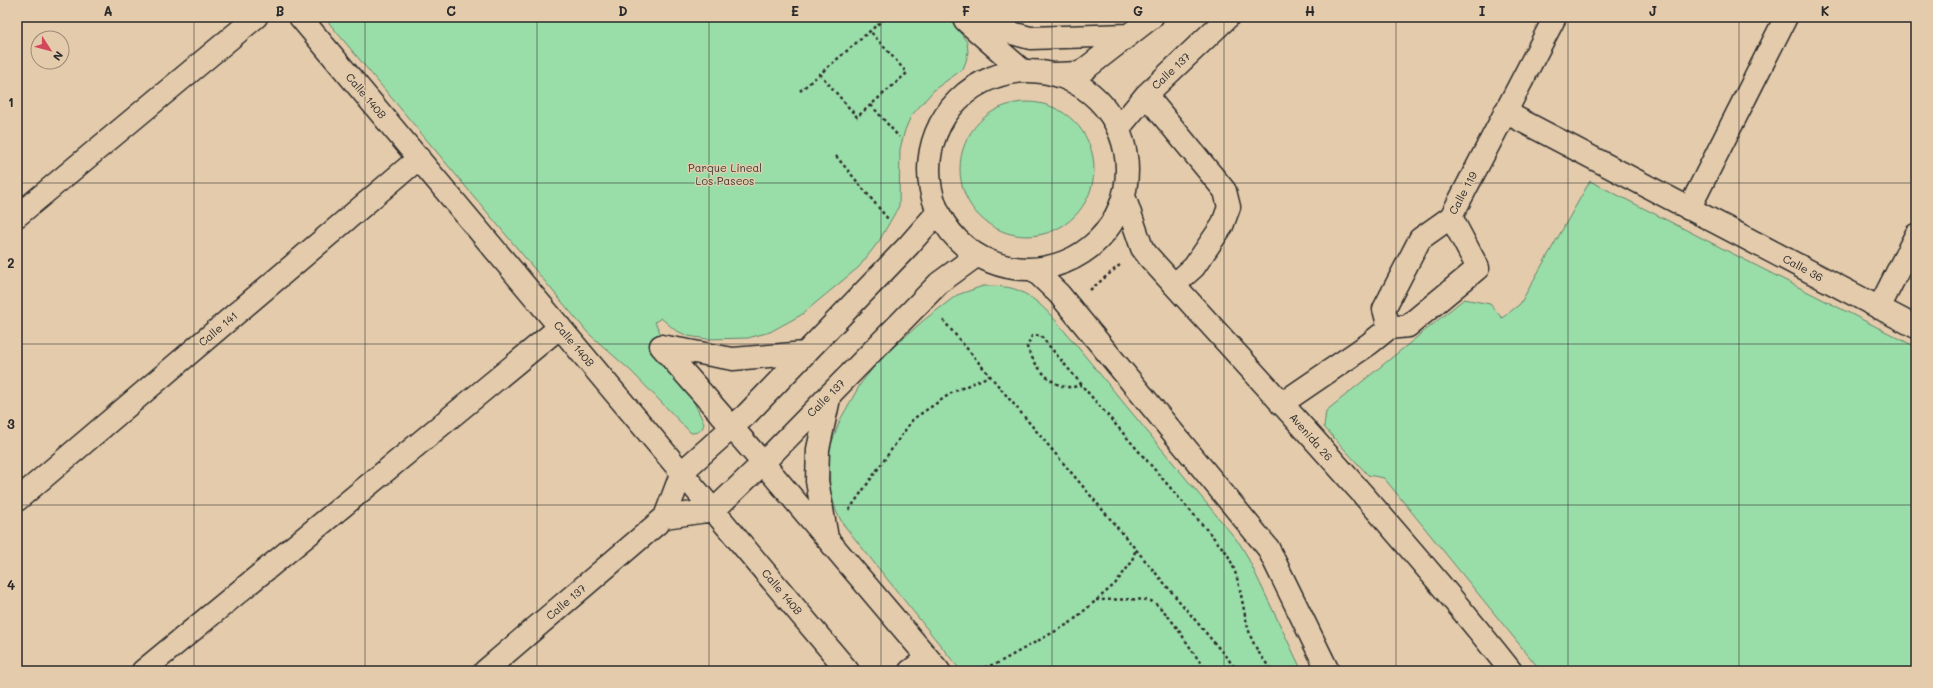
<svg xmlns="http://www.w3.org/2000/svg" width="1933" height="688" viewBox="0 0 1933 688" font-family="Mali,sans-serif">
<rect width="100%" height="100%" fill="#e4cbac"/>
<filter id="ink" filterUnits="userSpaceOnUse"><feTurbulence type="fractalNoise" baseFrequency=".025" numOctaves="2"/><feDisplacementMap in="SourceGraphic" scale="8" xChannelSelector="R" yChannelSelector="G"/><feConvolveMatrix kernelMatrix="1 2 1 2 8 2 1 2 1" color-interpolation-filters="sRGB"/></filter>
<g filter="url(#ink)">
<path fill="#99dda9" stroke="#62846a" d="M 324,17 L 948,17 L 967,42 L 968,52 L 966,61 L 963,69 L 935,89 L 911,116 L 905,130 L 900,149 L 899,206 L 879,241 L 859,267 L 801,315 L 770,332 L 748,338 L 707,339 L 688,336 L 675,330 L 661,318 L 655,322 L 704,423 C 703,430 699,433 691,433 L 632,372 L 588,333 Z
M960 169a67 67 0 1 1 134 0a67 67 0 1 1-134 0Z
M 1590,181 L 1916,347 L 1916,671 L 1541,671 L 1384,478 L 1368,475 L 1324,427 L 1326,411 L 1464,299 L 1490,304 L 1502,318 L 1520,304 Z
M 983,286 C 992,286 1002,286 1011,288 C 1037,295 1055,320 1071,339 L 1240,544 L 1246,554 L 1302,671 L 961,671 L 843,524 L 836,511 L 830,489 L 829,450 L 840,420 L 861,383 L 881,358 L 924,320 L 957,295 Z"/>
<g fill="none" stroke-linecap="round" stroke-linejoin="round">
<defs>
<path id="minor" d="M 300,17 L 848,671
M 965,20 L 1030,38 L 1129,35
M 968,23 L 1023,71
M929 170a99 99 0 1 1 198 0a99 99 0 1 1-198 0Z
M 1055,74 L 1080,73 L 1152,17
M 1146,95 L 1225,191 L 1229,207 L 1222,226 L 1194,267 L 1174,285
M 1505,112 L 1916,327
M 1118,129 L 1146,95 L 1228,17
M 1124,196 L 1142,248 L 1148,256 C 1271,392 1397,527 1511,671
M 1689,209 L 1786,17
M 17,216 L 256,17
M 1034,270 L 1059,294 L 1268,548 L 1328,671
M 1879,308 L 1916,235
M 1389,328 L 1408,326 L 1478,268 L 1451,217
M 661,346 L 763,463 L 939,671
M 661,346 L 733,359 L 805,353
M 1281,404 L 1369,344 L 1389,328 L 1384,309 L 1420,239 L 1451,217 L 1555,17
M 17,500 L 419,158
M 665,517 L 714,510 L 763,463 L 939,283 L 976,256
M 827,538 L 817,481 L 818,449 L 830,394
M 143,671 L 560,327
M 485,671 L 665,517 L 682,472 L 747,414 L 909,245 L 937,213
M 910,671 L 928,658"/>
</defs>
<use href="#minor" stroke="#2b2b2b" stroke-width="25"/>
<path stroke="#2b2b2b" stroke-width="2.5" stroke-dasharray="3 3" stroke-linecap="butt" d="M 820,74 L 857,117 L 907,73 L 870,31
M 800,91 L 884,19
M 871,105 L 899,137
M 836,156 L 888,219
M 1090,290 L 1121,264
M 943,320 L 1238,671
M 1082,385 C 1078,385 1073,388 1069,387 C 1050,387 1033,363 1027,347 L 1032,336 L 1040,335 L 1082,385 L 1084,388 L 1226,552 C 1241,577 1241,604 1249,631 C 1253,646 1263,659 1272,671
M 849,510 L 913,419 L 953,392 L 989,376
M 1096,600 C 1106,600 1143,598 1151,601 C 1170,610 1192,654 1207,671
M 973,671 L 998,663 L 1070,623 L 1115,584 L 1131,563 L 1136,549"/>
<use href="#minor" stroke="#e4cbac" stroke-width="22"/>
</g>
</g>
<path fill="none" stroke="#2b2b2b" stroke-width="1" stroke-opacity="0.55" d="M 194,17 L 194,671M 365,17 L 365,671M 537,17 L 537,671M 709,17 L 709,671M 881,17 L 881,671M 1052,17 L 1052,671M 1224,17 L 1224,671M 1396,17 L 1396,671M 1568,17 L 1568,671M 1739,17 L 1739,671M 17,183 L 1916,183M 17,344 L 1916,344M 17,505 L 1916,505"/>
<g text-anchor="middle" stroke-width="3" stroke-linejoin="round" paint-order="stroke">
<g font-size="11" fill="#2b2b2b" stroke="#e4cbac">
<text transform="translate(1171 71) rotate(-43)" y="4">Calle 137</text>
<text transform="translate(366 96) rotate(50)" y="4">Calle 140B</text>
<text transform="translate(1463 193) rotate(-62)" y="4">Calle 119</text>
<text transform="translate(1803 268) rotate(28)" y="4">Calle 36</text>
<text transform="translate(218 329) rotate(-40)" y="4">Calle 141</text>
<text transform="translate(574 344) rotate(50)" y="4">Calle 140B</text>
<text transform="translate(826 398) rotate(-45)" y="4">Calle 137</text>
<text transform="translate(1311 437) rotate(49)" y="4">Avenida 26</text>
<text transform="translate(782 592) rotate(50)" y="4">Calle 140B</text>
<text transform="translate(566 602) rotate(-40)" y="4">Calle 137</text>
</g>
<g font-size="11" fill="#363d38" stroke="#e4cbac">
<text x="725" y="172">Parque Lineal<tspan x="725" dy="13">Los Paseos</tspan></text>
</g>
</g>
<rect width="1933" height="688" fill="none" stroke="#e4cbac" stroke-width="44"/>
<g transform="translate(50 50) rotate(126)"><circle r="19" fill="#e4cbac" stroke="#9a8b78"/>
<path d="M0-3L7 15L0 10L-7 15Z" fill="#d1495b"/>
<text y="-6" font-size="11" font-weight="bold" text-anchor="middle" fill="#2b2b2b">N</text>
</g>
<rect x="22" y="22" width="1889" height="644" fill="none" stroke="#2b2b2b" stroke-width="1.5"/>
<g font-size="13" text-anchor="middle" font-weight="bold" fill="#2b2b2b">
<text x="108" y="16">A</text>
<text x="280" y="16">B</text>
<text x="451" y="16">C</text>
<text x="623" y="16">D</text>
<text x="795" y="16">E</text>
<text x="966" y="16">F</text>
<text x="1138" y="16">G</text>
<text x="1310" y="16">H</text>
<text x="1482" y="16">I</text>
<text x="1653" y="16">J</text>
<text x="1825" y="16">K</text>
<text x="11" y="107">1</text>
<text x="11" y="268">2</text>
<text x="11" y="429">3</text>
<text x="11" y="590">4</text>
</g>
</svg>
